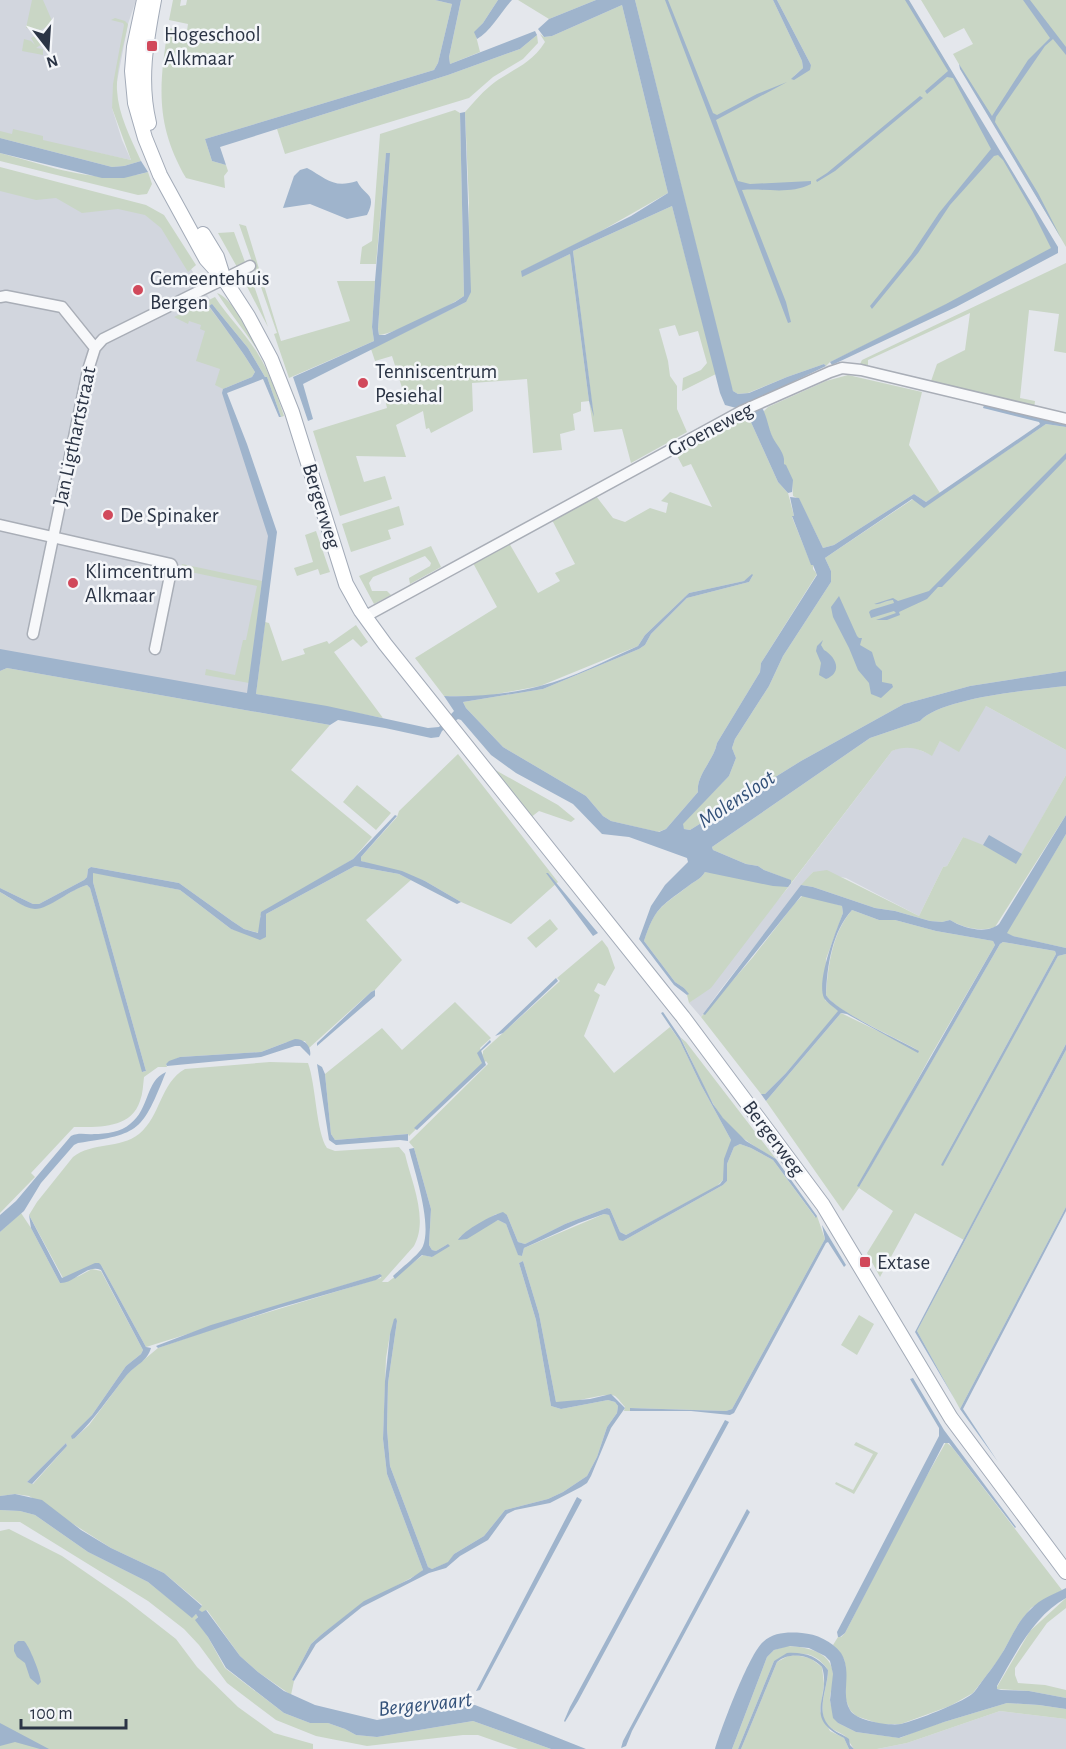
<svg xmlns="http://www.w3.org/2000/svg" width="1066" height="1749" viewBox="0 0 1066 1749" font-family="'Alegreya Sans',sans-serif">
<rect width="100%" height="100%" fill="#e4e7ec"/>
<path fill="#d2d6de" d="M 0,0 L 136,0 L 128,24 L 112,108 L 122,140 L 131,160 L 0,132 Z
M 0,182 L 142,209 L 168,232 L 231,333 L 225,393 L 273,533 L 252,702 L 0,656 Z
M 986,706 L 1066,750 L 1066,775 L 1016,864 L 963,837 L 947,866 L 943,867 L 919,916 L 846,878 L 813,872 L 721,989 L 701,1017 L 689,1003 L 698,996 L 787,889 L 892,751 L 901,747 L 912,747 L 932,755 L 940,741 Z
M 1000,1711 L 1066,1719 L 1066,1749 L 877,1749 L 907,1743 Z"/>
<path fill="#c9d6c5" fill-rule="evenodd" d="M 32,0 L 43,0 L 53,23 L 41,30 L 26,28 Z
M 173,0 L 181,0 L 180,6 L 186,5 L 187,0 L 435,0 L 452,4 L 438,63 L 434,70 L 205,139 L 212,161 L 226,165 L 228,171 L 224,176 L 225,188 L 186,178 C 155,124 159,86 168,28 L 187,31 L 188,24 L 169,20 Z
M 461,0 L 498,0 L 483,23 L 475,32 L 480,52 L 450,64 L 449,57 Z
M 518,0 L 596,0 L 549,19 Z
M 635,0 L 773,0 L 802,61 L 803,68 L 793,77 L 811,65 L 777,0 L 908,0 L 1027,198 L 1056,253 L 830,362 L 826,366 L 824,364 L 787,377 L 748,393 L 738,394 L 733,391 L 731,386 Z
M 921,0 L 1066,0 L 1066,247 L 953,54 L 973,44 L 964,28 L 944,38 Z
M 622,5 L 668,193 L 522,276 L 570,254 L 589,401 L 593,412 L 573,251 L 672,206 L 716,374 L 682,391 L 683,378 L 701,370 L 707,363 L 698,331 L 679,336 L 675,325 L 659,329 L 668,361 L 670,376 L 677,386 L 677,409 L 687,432 L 631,463 L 622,429 L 594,432 L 589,401 L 581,402 L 581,411 L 573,414 L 575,430 L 560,434 L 562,450 L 533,453 L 527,379 L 472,383 L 473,411 L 431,433 L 429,428 L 426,429 L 423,411 L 396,425 L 406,457 L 356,456 L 364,482 L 385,476 L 392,499 L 340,516 L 313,431 L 387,408 L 385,399 L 404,394 L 392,356 L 375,361 L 371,349 L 466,302 L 469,203 L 465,112 C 474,102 484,90 495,82 C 515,68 531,64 545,42 L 540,34 L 544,37 L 552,36 Z
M 115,18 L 125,21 L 128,24 C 124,45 116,68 117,90 C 118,114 131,139 141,161 L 124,166 L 112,167 L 0,138 L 0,131 L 12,134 L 13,129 L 43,136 L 43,140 L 131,160 L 112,108 L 113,84 L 124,25 L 123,23 L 111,20 Z
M 40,33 L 45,42 L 36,48 L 43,49 L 43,55 L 22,51 L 24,39 L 31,41 L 35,45 L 31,38 Z
M 537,35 L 538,43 L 523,59 L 493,77 L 469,98 L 285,154 L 277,129 L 448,75 L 520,49 Z
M 455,110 L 460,113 L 464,296 C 450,306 394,334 379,335 L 378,329 L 389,153 L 386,154 L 376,264 L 360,264 L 362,247 L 372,241 L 380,134 Z
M 0,153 C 46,165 101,187 148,172 L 152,184 L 147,194 L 138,195 L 0,161 Z
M 0,167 L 146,205 L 164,215 L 196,265 L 188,272 L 161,228 L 145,215 L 118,209 L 82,213 L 56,198 L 36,200 L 0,191 Z
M 239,224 L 246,226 L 281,341 L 350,321 L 337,281 L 375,281 L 372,327 L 374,341 L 289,378 L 274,334 L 277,333 Z
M 234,232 L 245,262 L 237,267 L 218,233 Z
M 1066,263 L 1066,353 L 1054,351 L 1059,314 L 1029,310 L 1020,398 L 1035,401 L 1034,409 L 930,384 L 937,364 L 965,350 L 970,313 L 868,360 L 868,367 L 859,366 L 862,360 Z
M 249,271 L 268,327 L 241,275 Z
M 217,293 C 236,300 261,350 269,369 C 254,342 234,319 217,293 Z
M 215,297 C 228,317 246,334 258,354 C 270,373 277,395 284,416 L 281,417 L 267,377 L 265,377 L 248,348 L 212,304 L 209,307 C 225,328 241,349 255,372 L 252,377 L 223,389 L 215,385 L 220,369 L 196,361 L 205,331 L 200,329 L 201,325 L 189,321 L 188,324 L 174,317 Z
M 848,375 L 922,392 L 909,445 L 940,493 L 926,502 L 914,494 L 834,545 L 823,548 L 799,499 L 793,496 L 792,480 L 783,464 L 764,417 L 764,411 L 768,407 L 826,381 Z
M 741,420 L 750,420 L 778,482 L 788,493 L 794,516 L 792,517 L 811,564 L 813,565 L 813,569 L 817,574 L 761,663 L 760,672 L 717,743 C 714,760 696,775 698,792 L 666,829 L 658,832 L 611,821 L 603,816 L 586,796 L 503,747 L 466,708 L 463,702 L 543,689 L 639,649 L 645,645 L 651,634 L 687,598 L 749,582 L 753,575 L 744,581 L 689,593 L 645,635 L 638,646 L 540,686 L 486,696 L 444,696 L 415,658 L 497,607 L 473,563 L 509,543 L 538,593 L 560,581 L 555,573 L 575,564 L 552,520 L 596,496 L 613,518 L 625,522 L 650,508 L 666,513 L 668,503 L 661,501 L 670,492 L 712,507 L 691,464 L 683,467 L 676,454 Z
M 1046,424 L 1066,427 L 1066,671 L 970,686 L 904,704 L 801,761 L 690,830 L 684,829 L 682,824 L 729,776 L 736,758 L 732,748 L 735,739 L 769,686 L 783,656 L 831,582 L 831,571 L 825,558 L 913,499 L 924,507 Z
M 399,506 L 404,525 L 388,530 L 391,539 L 351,552 L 342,524 Z
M 316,531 L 330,572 L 320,575 L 318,569 L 297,576 L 294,568 L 313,562 L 305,535 Z
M 431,546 L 441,567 L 410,584 L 409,578 L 430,566 L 431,563 L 425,556 L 373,577 L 369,583 L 372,591 L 387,591 L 391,595 L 374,604 L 359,576 Z
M 182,564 L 262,581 L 249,683 L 205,675 L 206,669 L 235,675 L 243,640 L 246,640 L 257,586 L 181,570 Z
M 265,622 L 269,623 L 282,661 L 305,654 L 303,649 L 327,641 L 329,644 L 356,625 L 368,642 L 361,647 L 353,639 L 334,652 L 383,718 L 256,694 Z
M 7,668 L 330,725 L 291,770 L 372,837 L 353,859 L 260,916 L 260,930 L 259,933 L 244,929 L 232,921 L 179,883 L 91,867 L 88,869 L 87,877 L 84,880 L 39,904 L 33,904 L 0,888 L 0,671 Z
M 1066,686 L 1066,750 L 986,706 L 959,752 L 940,741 L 932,756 C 918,748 907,745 892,751 L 711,988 L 689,1003 L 687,995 L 688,994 L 684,988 L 675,982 L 644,941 C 655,907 660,908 687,887 C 694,881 700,880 705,872 L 790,880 L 764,870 L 758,866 L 746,864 L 713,850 L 712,847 L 870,738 L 920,721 C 943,697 1032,690 1066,686 Z
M 458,754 L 558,882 L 511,924 L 461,902 L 425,881 L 361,861 L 361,857 L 397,817 L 399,811 Z
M 490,767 L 558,805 L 575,819 L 571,822 L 539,811 L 530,818 Z
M 1066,775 L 1066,815 L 995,927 C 981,932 963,928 950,920 L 942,922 L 930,921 L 895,911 L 875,908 L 813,887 L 801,885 L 813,872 L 827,870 L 919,916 L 943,867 L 947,866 L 963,837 L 983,845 L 1016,863 Z
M 357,785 L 391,813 L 376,830 L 343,802 Z
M 1066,834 L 1066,948 L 1012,936 L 1006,933 Z
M 355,866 L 399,874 L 411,880 L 366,920 L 402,960 L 375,990 L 371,992 L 309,1048 L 305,1041 L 287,1042 L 261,1052 L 180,1057 L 166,1064 L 167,1067 L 158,1067 L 144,1077 C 143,1085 143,1093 140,1101 C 131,1129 98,1127 74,1127 L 31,1173 L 35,1177 L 0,1213 L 0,892 C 8,897 17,902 25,906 C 46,914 67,890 87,885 L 90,888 L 143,1072 L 146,1071 L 93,882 L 92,872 L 180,890 L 231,929 L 266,937 L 266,914 Z
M 805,895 L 842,906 L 843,913 L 826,959 L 825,1000 L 839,1011 L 786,1073 L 765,1094 L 761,1094 L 701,1017 L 753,957 L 795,903 L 802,896 Z
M 852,910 L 879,920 L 895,920 L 936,931 L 993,941 L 995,945 L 930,1057 L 859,1187 L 1000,944 L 1003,942 L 1055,951 L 1056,954 L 941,1165 L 1058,956 L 1066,954 L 1066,1044 L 964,1240 L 915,1213 L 880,1277 L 867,1253 L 893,1211 L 859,1188 L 843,1211 L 766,1101 L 841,1013 L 919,1051 C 900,1039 834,1011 826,995 C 828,966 832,933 852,910 Z
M 550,919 L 558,929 L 536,948 L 527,938 Z
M 602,940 L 608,948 L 615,968 L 605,986 L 598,983 L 594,991 L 600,995 L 584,1036 L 614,1073 L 670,1027 L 680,1041 L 701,1085 L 731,1140 L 723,1180 L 716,1187 L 626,1235 L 620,1232 L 610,1209 L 607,1208 L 565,1224 L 525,1244 L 518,1242 L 507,1215 L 496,1214 L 458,1238 L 498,1220 L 506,1224 L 518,1254 L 522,1256 L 524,1248 L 604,1214 L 609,1215 L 623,1241 L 723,1185 L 727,1181 L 727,1164 L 734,1147 L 740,1144 L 751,1148 L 773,1160 L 815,1217 L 817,1216 L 825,1239 L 732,1409 L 726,1411 L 631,1408 L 630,1411 L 624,1411 L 625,1407 C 622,1404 618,1398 615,1396 C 605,1391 571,1405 556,1402 L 539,1314 L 523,1261 L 519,1263 L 536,1320 L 551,1406 L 561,1409 L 608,1400 L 615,1402 L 618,1406 L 617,1413 L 607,1427 L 597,1457 L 587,1476 L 563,1492 L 548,1499 L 505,1510 L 484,1536 L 454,1554 L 449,1562 L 432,1569 L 428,1567 L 390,1466 L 387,1429 L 388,1383 L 397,1321 L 390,1334 L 386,1358 L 383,1439 L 387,1474 L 423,1570 L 420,1573 L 365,1603 L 364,1602 L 322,1634 L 311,1644 L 292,1680 L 294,1681 L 291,1695 L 258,1672 L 240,1656 L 207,1610 L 202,1613 L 199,1610 L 202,1605 L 164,1573 L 111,1548 L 29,1496 L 15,1494 L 0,1496 L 0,1232 L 21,1213 L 31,1228 L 60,1283 L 79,1276 L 92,1269 L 101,1271 L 143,1350 L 141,1354 L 126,1366 L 92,1415 L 72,1436 L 75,1438 L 89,1425 L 128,1373 L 158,1348 L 210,1330 L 381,1278 L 380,1274 L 146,1347 L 101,1265 L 63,1278 L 29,1215 L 37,1202 L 73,1157 C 92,1142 120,1149 139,1134 C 161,1116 160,1083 185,1069 L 270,1062 L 308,1063 C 316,1085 316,1132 327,1148 L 335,1151 L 399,1147 L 405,1154 C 411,1181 429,1219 414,1246 L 382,1282 L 388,1282 L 423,1255 L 432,1257 L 448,1244 L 436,1251 L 432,1250 L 429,1245 L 431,1209 L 414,1148 L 409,1142 L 488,1064 L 486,1061 L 409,1136 L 408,1134 L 335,1140 L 331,1134 L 325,1074 L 382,1028 L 402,1050 L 455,1002 L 491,1038 L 480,1048 L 483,1055 L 483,1051 L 560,981 L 557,978 ZM 66,1443 L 67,1446 L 33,1484 L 27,1482 Z
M 680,1037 L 686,1042 L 776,1159 C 761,1150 746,1142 733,1130 C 708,1105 697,1068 680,1037 Z
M 1066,1050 L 1066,1207 L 960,1409 L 917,1331 Z
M 859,1315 L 874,1324 L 857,1355 L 841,1345 Z
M 856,1442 L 878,1453 L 854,1494 L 835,1484 L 836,1482 L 853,1490 L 873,1454 L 854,1445 Z
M 946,1442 L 952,1447 L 1062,1590 L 1031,1608 L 1019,1623 L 999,1659 L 973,1693 L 950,1706 L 901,1724 L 880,1724 L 856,1716 L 850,1710 L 846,1700 L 846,1668 L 844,1659 L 833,1645 L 838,1637 L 841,1637 L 845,1633 L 913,1500 Z
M 0,1510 L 20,1511 L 35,1515 L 88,1552 L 148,1582 L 192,1617 L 196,1614 L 198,1616 L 196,1620 L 208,1637 L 225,1668 L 284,1713 L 310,1723 L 328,1723 L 345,1729 L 356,1735 L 377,1737 L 473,1721 L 551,1749 L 518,1749 L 478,1735 L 463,1735 L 367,1746 L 316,1736 L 276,1720 L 227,1683 L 199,1645 L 184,1629 L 148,1601 L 20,1522 L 0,1522 Z
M 9,1529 L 62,1556 L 126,1600 L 176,1639 L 197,1667 L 238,1707 L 274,1733 L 313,1744 L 313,1749 L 0,1749 L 0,1531 Z
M 1066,1598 L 1066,1608 L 1047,1623 L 1015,1668 L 1015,1675 L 1018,1683 L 1045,1685 L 1066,1690 L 1066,1698 L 1029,1691 L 997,1689 L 997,1687 L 1030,1631 Z
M 787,1646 C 810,1647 836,1653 833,1681 C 833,1688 829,1695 830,1700 C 831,1708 835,1716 838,1723 L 856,1732 L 900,1738 L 924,1728 L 1007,1703 L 1039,1705 L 1066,1709 L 1066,1719 L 1000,1711 L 907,1743 L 877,1749 L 854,1749 C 851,1745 849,1741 846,1737 C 841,1732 834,1731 829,1727 C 815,1712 828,1688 828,1670 C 813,1648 796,1652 774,1661 L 738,1749 L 732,1749 L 767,1657 L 774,1650 Z
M 795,1655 L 810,1658 L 822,1667 L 824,1684 L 820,1711 L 830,1731 L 844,1738 L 849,1749 L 741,1749 L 777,1662 L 788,1656 Z"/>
<path fill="#9fb4cc" d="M 435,0 L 461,0 L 449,57 L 450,64 L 535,31 L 537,35 L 520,49 L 448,75 L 220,147 L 226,165 L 212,161 L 205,139 L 434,70 L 438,63 L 452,4 Z
M 498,0 L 512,0 C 501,12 490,32 477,39 L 474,32 L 483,23 Z
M 596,0 L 635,0 L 733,391 L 738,394 L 749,393 L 787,377 L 824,364 L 826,366 L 747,404 L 761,406 C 767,415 768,428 773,438 C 776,444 783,451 784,459 C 784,461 784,463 784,464 L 786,465 L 793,480 L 792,492 L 788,493 L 778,482 L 750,420 L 741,420 L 739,417 L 740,409 L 725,405 L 720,393 L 672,206 L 573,251 L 594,417 L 589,401 L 570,254 L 522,277 L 521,271 L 631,216 L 668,193 L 622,5 L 552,36 L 544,37 L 538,29 L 549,19 Z
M 665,0 L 668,0 L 713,113 L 717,115 L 757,94 L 787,82 L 716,120 L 738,181 L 750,184 L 811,181 L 811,184 C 789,195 766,188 742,190 L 786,302 L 791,322 L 788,323 Z
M 773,0 L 777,0 L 811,65 L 810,70 L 794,80 L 791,79 L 803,68 L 802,61 Z
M 905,0 L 909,0 L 1058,247 L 1058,253 L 956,307 L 832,365 L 830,362 L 946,304 L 1051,248 L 1033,212 L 1003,160 L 998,155 L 994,156 L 950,205 L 918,253 L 872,309 L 870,306 L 911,255 L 939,213 L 991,149 L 953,78 L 947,77 L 927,94 L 925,91 L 948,71 Z
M 1023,0 L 1030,0 L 1066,47 L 1066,55 L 1053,39 L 1045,46 L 996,117 L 995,122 L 1038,193 L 1061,238 L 960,69 L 959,64 L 992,116 L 1028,60 L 1050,38 Z
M 920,96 L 923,98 L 835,171 L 817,182 L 816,180 L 827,173 Z
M 465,112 L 471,292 L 466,302 L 303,384 L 313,419 L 308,421 L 293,377 L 374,341 L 372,327 L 375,281 L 386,153 L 390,153 L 378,329 L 379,335 L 385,335 L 455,302 L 464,296 L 460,113 Z
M 0,138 L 112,167 L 124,166 L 141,161 L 148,172 L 124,178 L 102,178 L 0,153 Z
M 307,168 C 326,178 333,189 357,181 C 364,196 378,193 367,215 L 347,219 L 310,204 L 283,208 L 294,176 L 300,170 Z
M 212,304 L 248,348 L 265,377 L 267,377 L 281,417 L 279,417 L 263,379 L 227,393 L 247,444 L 277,532 L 256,694 L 327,706 L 428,728 L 439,727 L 454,711 L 444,696 C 476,697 509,694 540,686 C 574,678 606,660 638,646 L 645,635 L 689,593 L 744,581 L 752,574 L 753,575 L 749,582 L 687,598 L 651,634 L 645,645 L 639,649 L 543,689 L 463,702 L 466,708 L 503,747 L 586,796 L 603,816 L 611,821 L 659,832 L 666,829 L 698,792 C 696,775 714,760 717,743 L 760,672 L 761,663 L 817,575 L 813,565 L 811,565 L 792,516 L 794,516 L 790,497 L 799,498 L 823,548 L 834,545 L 914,494 L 926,502 L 1040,424 L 1039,422 L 983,408 L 984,405 L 1066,423 L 1066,427 L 1046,424 L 924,508 L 912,499 L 825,558 L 831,571 L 831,582 L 783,656 L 769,686 L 735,739 L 732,748 L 736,758 L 729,776 L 683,824 L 684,829 L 690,830 L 801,761 L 904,704 L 970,686 L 1066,671 L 1066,686 C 1032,690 943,697 920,721 L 870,738 L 712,847 L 713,850 L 746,864 L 758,866 L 764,870 L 791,880 L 791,883 L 788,887 L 773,886 L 705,872 C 700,880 694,881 687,887 C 660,907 655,908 644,941 L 675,982 L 684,988 L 689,994 L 687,995 L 674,985 L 639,939 L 651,906 L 665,885 L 688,862 L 687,858 L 629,837 L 602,834 L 573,804 L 516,773 L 491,755 L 461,720 L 458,719 L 442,731 L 439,737 L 431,738 L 385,728 L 338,720 L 330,725 L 7,668 L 0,671 L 0,649 L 247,693 L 268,536 L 222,393 L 223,389 L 252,377 L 255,372 C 241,349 225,328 209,306 Z
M 1066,453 L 1066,459 L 942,587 L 938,587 L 927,599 L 899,612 L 900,615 L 887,620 L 876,620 L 896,613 L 894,611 L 871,618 L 869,612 L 871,610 L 894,603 L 893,600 C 886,600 881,605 874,604 L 893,598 L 898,601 L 929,591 Z
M 839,596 L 857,636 L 859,638 L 862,638 L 860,645 L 872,652 L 876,665 L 882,671 L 882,682 L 892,684 L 893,687 L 881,698 L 871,694 L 869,683 L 858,670 L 849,648 L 833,617 L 831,607 Z
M 823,640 L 821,645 L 824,650 C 836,657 843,672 826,679 L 819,675 L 821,663 L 816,651 L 817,646 Z
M 395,815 L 397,816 L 361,857 L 361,861 L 402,871 L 425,881 L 461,902 L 457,904 L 399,874 L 355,866 L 266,914 L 266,937 L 260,940 L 231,929 L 180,890 L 93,873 L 93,882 L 146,1071 L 142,1072 L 90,888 L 87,885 C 71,889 49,909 35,909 C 23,908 10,897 0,892 L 0,888 L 33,904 L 39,904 L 84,880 L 87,877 L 88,869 L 91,867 L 179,883 L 232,921 L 244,929 L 258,933 L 261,912 L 353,859 Z
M 1066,815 L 1066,834 L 1007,933 L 1013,936 L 1066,948 L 1066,954 L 1058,956 L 943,1166 L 941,1165 L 1056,954 L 1055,951 L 1003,942 L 1000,944 L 871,1167 L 859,1187 L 857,1186 L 995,945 L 993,941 L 936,931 L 895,920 L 879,920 L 852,910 C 832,932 827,966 826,995 C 834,1010 901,1041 919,1051 L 918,1053 L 847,1014 L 841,1013 L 766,1101 L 761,1094 L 765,1094 L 786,1073 L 838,1011 C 834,1007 827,1003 824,998 C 816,981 836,931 843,913 L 842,906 L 801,896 L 705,1015 L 703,1014 L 801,885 L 813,887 L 875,908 L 895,911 L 930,921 L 942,922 L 950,920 C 963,928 986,935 999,924 Z
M 989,835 L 1022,854 L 1016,864 L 983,845 Z
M 546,873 L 548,873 L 598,933 L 593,936 Z
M 556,978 L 558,981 L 503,1033 L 495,1036 Z
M 375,990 L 375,996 L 317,1046 L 317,1043 L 371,992 Z
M 663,1012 L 680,1037 L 713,1104 L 723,1118 L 746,1141 L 776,1159 L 817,1216 L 816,1218 L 773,1160 L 751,1148 L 740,1144 L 734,1147 L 727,1164 L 727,1181 L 723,1185 L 623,1241 L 619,1240 L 609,1215 L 604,1214 L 579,1223 L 524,1248 L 522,1256 L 518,1255 L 506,1224 L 498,1220 L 467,1239 L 458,1240 C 464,1230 492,1215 503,1212 L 507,1215 L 518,1242 L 525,1244 L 565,1224 L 607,1208 L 610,1209 L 620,1232 L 626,1235 L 720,1184 L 723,1180 L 724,1159 L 731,1140 L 701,1085 L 680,1041 L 661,1013 Z
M 295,1039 C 305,1039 312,1047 310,1056 L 300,1046 L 295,1046 L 261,1057 L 167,1066 L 166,1064 L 169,1061 L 180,1057 L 261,1052 Z
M 490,1040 L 491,1042 L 481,1051 L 486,1065 L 417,1130 L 414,1128 L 482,1063 L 477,1053 Z
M 1066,1044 L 1066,1050 L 917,1331 L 954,1398 L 915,1332 Z
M 317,1064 L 322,1067 L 325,1074 L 331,1134 L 335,1140 L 408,1134 L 408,1141 L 400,1140 L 336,1145 L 329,1140 Z
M 166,1072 C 142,1131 141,1134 78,1143 L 74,1145 L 41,1183 L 24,1211 L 0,1232 L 0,1215 L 16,1201 L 71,1136 C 80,1132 86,1135 94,1134 C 106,1134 121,1132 130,1124 C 150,1109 145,1081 166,1072 Z
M 414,1148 L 431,1209 L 429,1245 L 432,1250 L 436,1251 L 448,1244 L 450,1246 L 432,1257 L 422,1255 L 395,1279 L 393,1276 C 400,1269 420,1254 423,1246 C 432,1223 415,1173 409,1149 Z
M 1066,1207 L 1066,1211 L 963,1409 L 998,1462 L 960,1409 Z
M 29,1215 L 62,1278 L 95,1263 L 99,1263 L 101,1265 L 146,1347 L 151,1348 C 147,1362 135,1365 126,1376 C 109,1397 95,1419 75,1438 L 72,1439 L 71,1436 L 92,1415 L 126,1366 L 141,1354 L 143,1350 L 101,1270 C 86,1264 74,1284 60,1283 L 31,1228 Z
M 822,1225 L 846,1265 L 844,1267 L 828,1242 L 826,1243 L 734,1413 L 730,1415 L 691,1411 L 630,1411 L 630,1408 L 726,1411 L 732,1409 L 825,1239 Z
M 523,1261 L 539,1314 L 556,1402 L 590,1399 L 611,1394 L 625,1408 L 611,1428 L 591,1476 L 587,1483 L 581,1487 L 550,1503 L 515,1510 L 507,1514 L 488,1540 L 460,1556 L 446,1568 L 429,1573 L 362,1607 L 316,1644 L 294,1681 L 292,1680 L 311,1644 L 322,1634 L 364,1601 L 410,1579 L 423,1570 L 387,1474 L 383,1439 L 385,1381 L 390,1334 L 394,1319 L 396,1318 L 397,1321 L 388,1383 L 387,1429 L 390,1466 L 428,1567 L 432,1569 L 448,1562 L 454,1554 L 484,1536 L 505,1510 L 548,1499 L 563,1492 L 587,1476 L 597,1457 L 607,1427 L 617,1413 L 618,1406 L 615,1402 L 608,1400 L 561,1409 L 551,1406 L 536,1320 L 519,1263 Z
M 380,1274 L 382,1276 L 376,1280 L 279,1308 L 158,1348 L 156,1346 L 211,1325 Z
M 913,1378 L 944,1430 L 1016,1527 L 1015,1528 L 949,1443 L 944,1443 L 845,1633 L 840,1637 L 838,1637 L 837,1632 L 849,1609 L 939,1436 L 939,1428 L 910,1379 Z
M 725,1420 L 729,1422 L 578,1701 L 565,1722 L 564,1721 L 570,1707 Z
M 66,1443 L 67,1446 L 32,1484 L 27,1482 Z
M 15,1494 L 42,1500 L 81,1530 L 111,1548 L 164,1573 L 202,1606 L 199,1610 L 202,1612 L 206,1610 L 240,1656 L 258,1672 L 284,1691 L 315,1705 L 377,1720 L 458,1706 L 475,1705 L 586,1749 L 551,1749 L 473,1721 L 377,1737 L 356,1735 L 345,1729 L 328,1723 L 310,1723 L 284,1713 L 226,1668 L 208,1637 L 195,1620 L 198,1617 L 196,1614 L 192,1618 L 148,1582 L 88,1552 L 35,1515 L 20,1511 L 0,1510 L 0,1496 Z
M 577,1497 L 582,1500 L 480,1690 L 476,1691 Z
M 747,1509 L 750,1512 L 632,1731 L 626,1746 L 621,1748 L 623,1741 Z
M 1066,1588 L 1066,1598 C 1034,1615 1014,1656 997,1686 L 997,1689 L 1001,1690 L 1029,1691 L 1066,1698 L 1066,1709 L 1039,1705 L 1007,1703 L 944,1722 L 899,1738 L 856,1732 L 838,1723 L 833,1718 L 830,1700 L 833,1674 L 830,1661 L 825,1656 L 809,1648 L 790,1646 L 774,1650 L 767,1657 L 732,1749 L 715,1749 C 721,1729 749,1654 763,1642 C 774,1632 788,1632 802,1633 C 816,1634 832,1641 841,1653 C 853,1672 840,1694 850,1710 C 856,1721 889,1726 901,1724 C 917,1720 959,1704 972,1694 C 976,1691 979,1685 983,1680 C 988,1673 994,1666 999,1658 C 1010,1642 1016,1622 1031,1609 C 1040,1599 1054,1594 1066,1588 Z
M 18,1641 L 24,1641 C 29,1645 41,1675 41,1682 L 38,1685 L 30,1678 L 25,1663 L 17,1657 L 14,1651 L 14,1645 Z
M 787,1653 C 804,1652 818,1656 828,1670 C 828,1688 815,1711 829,1726 C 834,1732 843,1734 849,1739 L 850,1745 L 854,1749 L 849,1749 L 844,1738 C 801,1717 832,1698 822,1667 C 811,1655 790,1651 777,1662 L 741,1749 L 738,1749 L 774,1661 Z
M 0,1723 L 49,1749 L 40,1749 L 15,1742 L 0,1746 Z"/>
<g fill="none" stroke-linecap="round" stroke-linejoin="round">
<defs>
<path id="minor" d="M 0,297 L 6,296 L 62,307 L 95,348
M 0,525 L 171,564 L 172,566 L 155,649
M 364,617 L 742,411 L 830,372 L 842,368 L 861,370 L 1066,419
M 33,634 L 88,370 L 95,348 L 103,339 L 250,266"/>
<path id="major" d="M 144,0 L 134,47 L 132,71 L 135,103 L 145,138 L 160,175 L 206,259 L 224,279 L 248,316 L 271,359 L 292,412 L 346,584 L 361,611 L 385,644 L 683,1017 L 823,1205 L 951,1418 L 1066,1572
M 149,123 C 139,81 146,42 154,0
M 203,234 L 217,257 L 222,273"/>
</defs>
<use href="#minor" stroke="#a9aeb7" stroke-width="13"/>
<use href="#major" stroke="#a3abb8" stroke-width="16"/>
<use href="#minor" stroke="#f7f8fa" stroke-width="10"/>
<use href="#major" stroke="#fff" stroke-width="14"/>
</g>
<g fill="#d1495b" stroke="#f4f6f9" stroke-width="2">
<rect x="146" y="40" width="12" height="12" rx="3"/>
<circle cx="138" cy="290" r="6"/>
<circle cx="363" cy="383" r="6"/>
<circle cx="108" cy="515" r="6"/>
<circle cx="73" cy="583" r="6"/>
<rect x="859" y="1256" width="12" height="12" rx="3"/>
</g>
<g text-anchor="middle" stroke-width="5" stroke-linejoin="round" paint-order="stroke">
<g font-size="21" fill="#2b3445" stroke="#f4f6f9" text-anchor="start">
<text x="164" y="41">Hogeschool<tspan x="164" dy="24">Alkmaar</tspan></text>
<text x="150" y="285">Gemeentehuis<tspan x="150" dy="24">Bergen</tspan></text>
<text x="375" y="378">Tenniscentrum<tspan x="375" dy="24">Pesiehal</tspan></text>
<text x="120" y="522">De Spinaker</text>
<text x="85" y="578">Klimcentrum<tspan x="85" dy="24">Alkmaar</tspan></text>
<text x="877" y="1269">Extase</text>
</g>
<g font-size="21" fill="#2b3445" stroke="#f4f6f9">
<text transform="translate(710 429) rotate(-28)" y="7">Groeneweg</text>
<text transform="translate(74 436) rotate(-78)" y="7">Jan Ligthartstraat</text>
<text transform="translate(322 506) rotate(73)" y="7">Bergerweg</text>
<text transform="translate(774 1138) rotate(53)" y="7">Bergerweg</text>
</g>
<g font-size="22" font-style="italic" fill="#34527a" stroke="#f4f6f9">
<text transform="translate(736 798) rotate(-33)" y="8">Molensloot</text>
<text transform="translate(425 1703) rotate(-6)" y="8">Bergervaart</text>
</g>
</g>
<g transform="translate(48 48) rotate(163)" stroke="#f4f6f9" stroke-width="4.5" paint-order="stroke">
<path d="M0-4.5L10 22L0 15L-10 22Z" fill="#2b3445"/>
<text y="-9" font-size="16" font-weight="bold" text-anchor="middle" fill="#2b3445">N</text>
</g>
<path d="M21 1719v9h105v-9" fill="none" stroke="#2b3445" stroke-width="3"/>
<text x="30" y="1719" font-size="18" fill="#2b3445" stroke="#f4f6f9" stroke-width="4.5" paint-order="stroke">100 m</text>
</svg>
